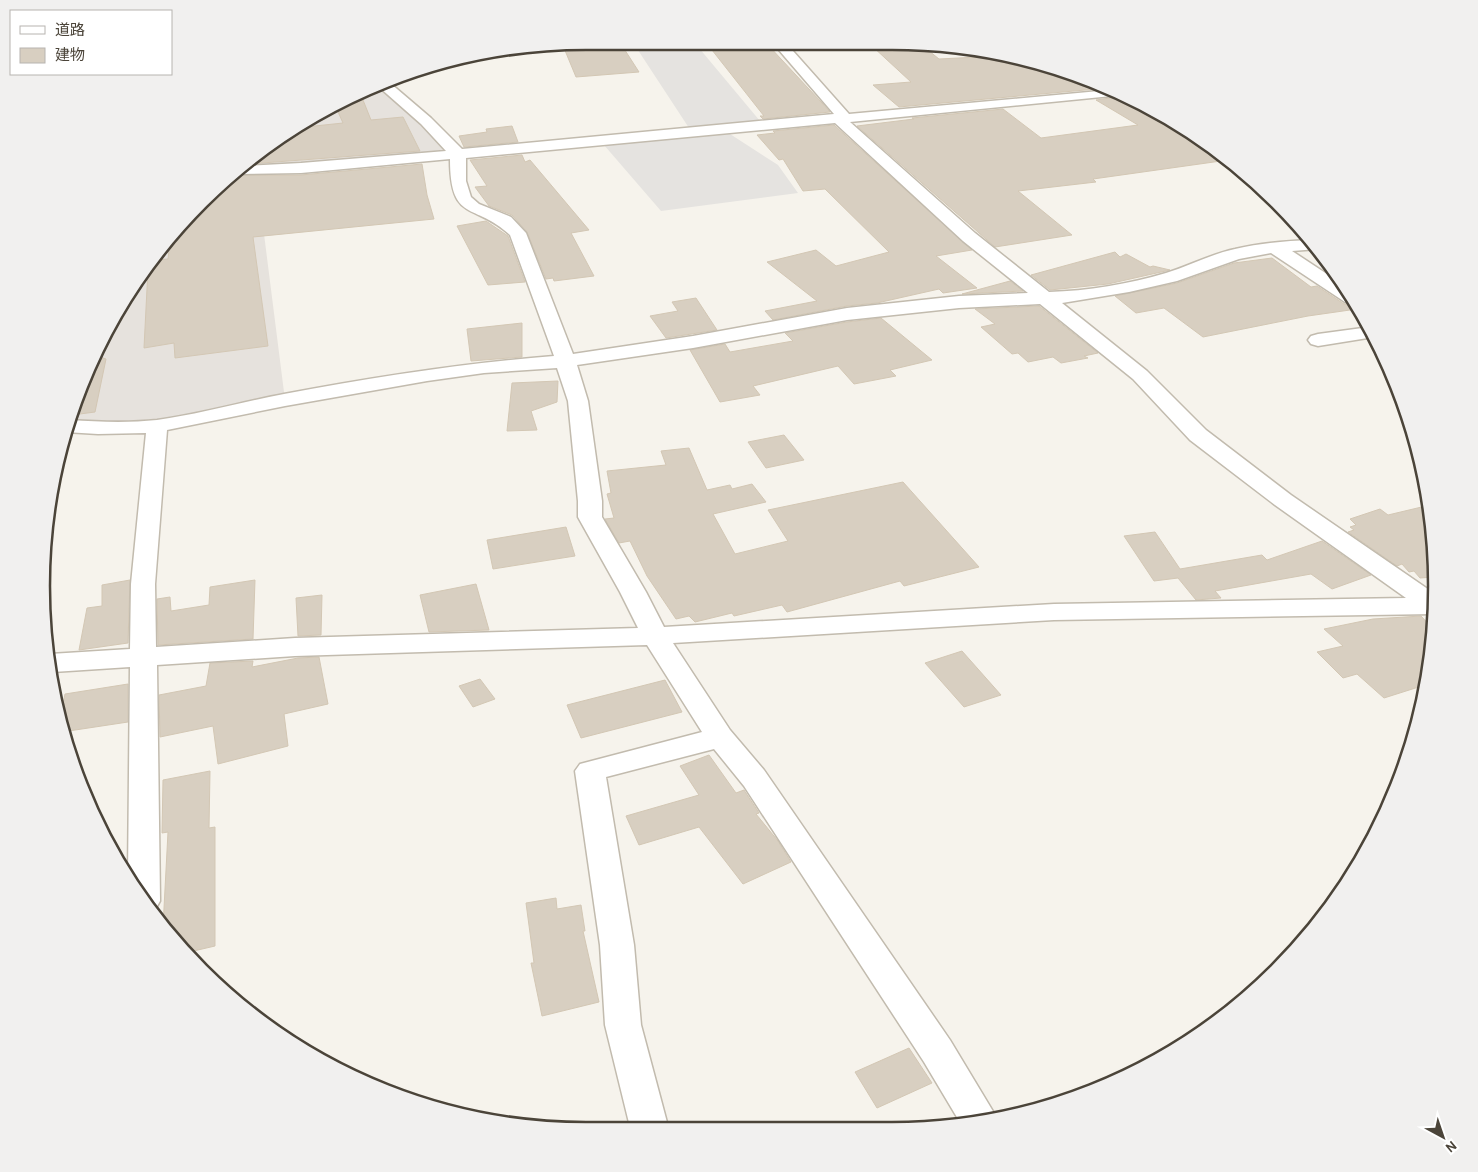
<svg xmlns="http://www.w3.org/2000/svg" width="1478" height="1172" viewBox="0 0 1478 1172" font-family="Karla,'Noto Sans JP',sans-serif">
<rect width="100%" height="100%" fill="#f6f3ec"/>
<path fill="#e6e2dd" d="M 379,87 L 458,154 L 264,174 L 264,234 L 285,400 L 174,423 L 70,420 L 114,313 L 201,201 L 314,114 Z"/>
<path fill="#e5e3e0" d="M 632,41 L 694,42 L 760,121 L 689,128 Z
M 730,134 L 778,165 L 798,193 L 661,211 L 604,145 Z"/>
<path fill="#d8cfc1" stroke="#d3c7b4" d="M 918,42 L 939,59 L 997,56 L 1067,70 L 1107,88 L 899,107 L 873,85 L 911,82 L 872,46 Z
M 621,44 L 639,72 L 576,77 L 564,48 Z
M 768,45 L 822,103 L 830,112 L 763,119 L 760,116 L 764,116 L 712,50 Z
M 361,95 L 371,120 L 403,117 L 420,151 L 249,164 L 296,128 L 343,123 L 335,105 Z
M 1124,96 L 1165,114 L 1228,160 L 1093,179 L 1096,182 L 1018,191 L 1072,235 L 995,247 L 857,126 L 914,119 L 912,118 L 1003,109 L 1041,138 L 1138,125 L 1096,100 Z
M 834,125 L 972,250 L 936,256 L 977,288 L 943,293 L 939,289 L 877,303 L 847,306 L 773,320 L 765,311 L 817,301 L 767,262 L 816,250 L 836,266 L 889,252 L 825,189 L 803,191 L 783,159 L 779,160 L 757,135 L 775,133 L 773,131 Z
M 512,126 L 518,142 L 464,147 L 459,136 L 487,132 L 486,129 Z
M 522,155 L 525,162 L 530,160 L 589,230 L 571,233 L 594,276 L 554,281 L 553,278 L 546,279 L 527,232 L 512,215 L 489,206 L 475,187 L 487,186 L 470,160 Z
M 422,164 L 427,195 L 434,219 L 253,237 L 268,346 L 175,358 L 174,343 L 144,348 L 148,269 L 155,260 L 168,259 L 170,241 L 201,201 L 234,175 L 301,175 Z
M 486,221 L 508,236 L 525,282 L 488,285 L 457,226 Z
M 1115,252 L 1120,257 L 1126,254 L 1150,267 L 1153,266 L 1170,270 L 1108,284 L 1050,290 L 1031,275 Z
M 1272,258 L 1311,287 L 1317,286 L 1344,304 L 1351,304 L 1357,309 L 1308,316 L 1203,337 L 1164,308 L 1136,313 L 1115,296 L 1177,283 L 1234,263 Z
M 1010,281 L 1023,291 L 962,294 Z
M 696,298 L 717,330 L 666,338 L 650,316 L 678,311 L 672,302 Z
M 1039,306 L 1098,353 L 1084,356 L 1088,358 L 1061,363 L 1053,357 L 1028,362 L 1018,353 L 1012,354 L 981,327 L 995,324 L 975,309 Z
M 881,318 L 932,360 L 890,370 L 896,376 L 854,384 L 838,366 L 753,386 L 760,395 L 720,402 L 690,350 L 725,344 L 730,352 L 793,341 L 785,333 L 847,322 Z
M 522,323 L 522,357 L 471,361 L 467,329 Z
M 97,356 L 106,359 L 95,412 L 72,415 Z
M 558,381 L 557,402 L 531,411 L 537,430 L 507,431 L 512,383 Z
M 784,435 L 804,460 L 766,468 L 748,442 Z
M 689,448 L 707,490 L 730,485 L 732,489 L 752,484 L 766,502 L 713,514 L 735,554 L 788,541 L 768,510 L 903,482 L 979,567 L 904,586 L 900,581 L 787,612 L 782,605 L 734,616 L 732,613 L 695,622 L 689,616 L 676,619 L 647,576 L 630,541 L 619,543 L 605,519 L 614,518 L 607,494 L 611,493 L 607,471 L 666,465 L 661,451 Z
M 1430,505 L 1432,515 L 1434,577 L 1420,578 L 1414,571 L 1409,572 L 1402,564 L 1397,566 L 1348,532 L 1354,530 L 1350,527 L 1356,525 L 1350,519 L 1380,509 L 1388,515 Z
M 566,527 L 575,556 L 493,569 L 487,540 Z
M 1155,532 L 1180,569 L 1262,555 L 1267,560 L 1322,541 L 1371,575 L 1332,589 L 1311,574 L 1215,591 L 1221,598 L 1196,600 L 1178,578 L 1154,581 L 1124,536 Z
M 130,580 L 128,643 L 79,650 L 87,608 L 102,606 L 102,585 Z
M 255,580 L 253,639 L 158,645 L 157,599 L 170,597 L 171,611 L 209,605 L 210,587 Z
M 476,584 L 489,630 L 429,632 L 420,595 Z
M 322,595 L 321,635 L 298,636 L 296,598 Z
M 1421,616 L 1434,630 L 1425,685 L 1384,698 L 1357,674 L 1343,678 L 1317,652 L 1343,646 L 1324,629 L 1373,619 Z
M 962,651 L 1001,695 L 964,707 L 925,663 Z
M 319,657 L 328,704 L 284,714 L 288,746 L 218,764 L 213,726 L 160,737 L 159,695 L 206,686 L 210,663 L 253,661 L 252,667 L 298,658 Z
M 480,679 L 495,699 L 473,707 L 459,686 Z
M 665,680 L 682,712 L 581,738 L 567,705 Z
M 128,684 L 128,722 L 62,732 L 59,722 L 65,694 Z
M 709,755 L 736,793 L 744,790 L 759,813 L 756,814 L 778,841 L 791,862 L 743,884 L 699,827 L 639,845 L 626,816 L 699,795 L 680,766 Z
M 210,771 L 209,828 L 215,827 L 215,946 L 185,953 L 176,945 L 163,927 L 168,832 L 162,833 L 163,780 Z
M 556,898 L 557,909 L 581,905 L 585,931 L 583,931 L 599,1002 L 542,1016 L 531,963 L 534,963 L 526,903 Z
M 909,1048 L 932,1083 L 877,1108 L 855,1072 Z"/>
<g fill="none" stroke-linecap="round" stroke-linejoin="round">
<defs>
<path id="minor" d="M 772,42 L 785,42 L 849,114 L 1110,90 L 1122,95 L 850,122 L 975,233 L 1049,292 C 1087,291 1129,284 1166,273 C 1189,266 1211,254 1235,249 C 1260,243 1285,241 1311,240 L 1318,249 L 1292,251 L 1342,284 L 1356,303 L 1345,302 L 1271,253 L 1239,259 L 1177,281 L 1129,292 L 1062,303 L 1147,371 L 1206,430 L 1291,495 L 1435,594 L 1435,614 L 1054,620 L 673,643 L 730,730 L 764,770 L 950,1040 L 997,1118 L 961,1124 L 924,1062 L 744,786 L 714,749 L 606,777 L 634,945 L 641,1025 L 669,1130 L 631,1131 L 605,1025 L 600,945 L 575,771 L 580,764 L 702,732 L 647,645 L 295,656 L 157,665 L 160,901 L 155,910 L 152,911 L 128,878 L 130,667 L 53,672 L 50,654 L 130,649 L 131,584 L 146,433 L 98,434 L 65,432 L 70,420 C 99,422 129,423 157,420 C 200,414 242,402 284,394 C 374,377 463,363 554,356 L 510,235 C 475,202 450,224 450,159 L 301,173 L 235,174 L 246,166 L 301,163 L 446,151 L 421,124 L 379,87 L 390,83 L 431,118 L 462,149 L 834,114 ZM 835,123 L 963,241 L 1028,293 L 959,296 L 847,308 L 693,336 L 573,354 L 526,233 L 511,217 L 479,204 L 471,197 L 466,181 L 466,158 ZM 1040,304 L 1133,379 L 1190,440 L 1275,505 L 1406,598 L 1054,604 L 664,627 L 646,592 L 602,517 L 602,501 L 588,401 L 577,365 L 693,348 L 847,320 L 959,308 ZM 557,368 L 568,401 L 578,501 L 578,517 L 620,592 L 638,628 L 295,638 L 156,647 L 155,584 L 167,430 L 285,406 L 427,381 L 484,373 Z
M 1370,327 L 1374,337 L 1318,346 L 1311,344 L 1308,340 L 1311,336 L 1318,334 Z"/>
</defs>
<use href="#minor" stroke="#c2bbae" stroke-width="3"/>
<use href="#minor" fill="#fff" fill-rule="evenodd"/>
</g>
<path d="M0 0H1478V1172H0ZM586 50H892A536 536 0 0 1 1428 586V586A536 536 0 0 1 892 1122H586A536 536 0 0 1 50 586V586A536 536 0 0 1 586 50Z" fill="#f1f0ef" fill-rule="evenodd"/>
<path fill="none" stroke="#4b4439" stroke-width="2.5" d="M586 50H892A536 536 0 0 1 1428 586V586A536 536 0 0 1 892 1122H586A536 536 0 0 1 50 586V586A536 536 0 0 1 586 50Z"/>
<rect x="10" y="10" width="162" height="65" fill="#ffffff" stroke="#b7b4b0"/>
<rect x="20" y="26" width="25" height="8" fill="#ffffff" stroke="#b7b4b0"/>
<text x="55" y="35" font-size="15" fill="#4b4439">道路</text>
<rect x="20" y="48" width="25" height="15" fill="#d8cfc1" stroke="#b7b4b0"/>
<text x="55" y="60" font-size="15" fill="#4b4439">建物</text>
<g transform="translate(1443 1137) rotate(140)" stroke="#ffffff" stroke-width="4" paint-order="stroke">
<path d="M0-4L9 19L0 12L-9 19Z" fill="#4b4439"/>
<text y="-8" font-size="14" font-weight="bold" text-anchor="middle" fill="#4b4439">N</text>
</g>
</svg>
